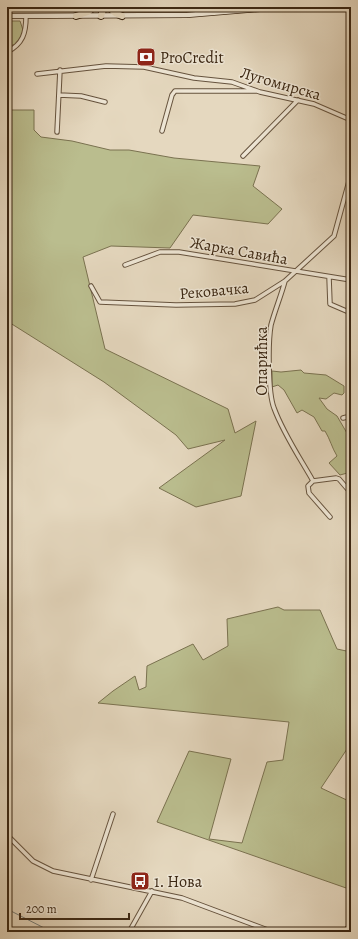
<svg xmlns="http://www.w3.org/2000/svg" width="358" height="939" viewBox="0 0 358 939" font-family="Alegreya,serif">
<rect width="100%" height="100%" fill="#e5d8bf"/>
<filter id="stains"><feTurbulence type="fractalNoise" baseFrequency=".005" numOctaves="4"/><feColorMatrix values="0 0 0 0 .2 0 0 0 0 .09 0 0 0 0 .02 0 0 0 .5 -.17"/></filter>
<radialGradient id="worn" r=".72"><stop offset=".6" stop-color="#630" stop-opacity="0"/><stop offset="1" stop-color="#630" stop-opacity=".3"/></radialGradient>
<path fill="#babd8e" stroke="#7a7250" d="M 7,21 L 20,21 L 24,33 L 16,44 L 7,47 Z
M 7,110 L 34,110 L 34,130 L 41,137 L 72,141 L 110,150 L 129,150 L 174,158 L 260,166 L 253,186 L 282,209 L 268,224 L 193,215 L 170,248 L 111,246 L 83,257 L 105,349 L 228,409 L 235,433 L 256,421 L 241,496 L 196,507 L 159,488 L 225,440 L 188,449 L 176,435 L 104,382 L 7,321 Z
M 301,370 L 304,373 L 326,375 L 344,386 L 344,393 L 342,395 L 334,393 L 326,399 L 319,398 L 327,409 L 337,416 L 351,440 L 351,472 L 340,475 L 329,463 L 337,456 C 332,448 330,439 325,431 L 322,431 L 314,417 L 302,410 L 297,413 L 284,390 L 278,385 L 272,387 L 272,371 L 281,372 Z
M 278,607 L 284,610 L 320,610 L 337,649 L 351,652 L 351,743 L 321,788 L 351,802 L 351,885 L 349,889 L 157,822 L 189,751 L 231,759 L 209,839 L 242,843 L 267,762 L 283,760 L 289,722 L 98,703 L 113,691 L 135,676 L 139,690 L 146,687 L 147,666 L 193,644 L 203,660 L 228,646 L 227,619 Z"/>
<g fill="none" stroke-linecap="round" stroke-linejoin="round">
<path stroke="#757d79" stroke-width="1" d="M 7,909 L 52,932"/>
<defs>
<path id="street" d="M 7,52 C 23,44 26,33 26,16
M 37,74 L 106,66 L 144,67 L 194,78 L 232,82 L 260,92 L 314,104 L 351,120
M 59,95 L 81,96 L 105,102
M 162,131 L 172,95 L 175,91 L 257,91
M 57,132 L 60,70
M 243,156 L 298,100
M 125,265 L 160,252 L 179,252 L 351,280
M 329,277 L 330,304 L 351,313
M 285,281 C 281,296 275,310 271,325 C 268,342 268,393 274,408 C 283,433 300,458 313,481
M 91,286 L 100,302 L 176,305 L 235,304 L 255,300 L 285,281 L 334,236 L 351,174
M 343,418 L 351,416
M 330,517 L 309,493 L 308,486 L 313,481 L 336,478 L 339,479 L 351,493
M 7,835 L 33,861 L 53,871 L 182,898 L 273,932
M 91,880 L 113,814
M 129,932 L 152,891"/>
<path id="secondary" d="M 7,16 L 187,15 L 284,7
M 344,932 L 351,925"/>
<path id="highway" d="M 109,7 L 115,13 L 122,16
M 76,16 L 88,12 L 94,7
M 101,16 L 104,7"/>
</defs>
<use href="#street" stroke="#66533e" stroke-width="5.5"/>
<use href="#secondary" stroke="#3b2713" stroke-width="6"/>
<use href="#highway" stroke="#3b2713" stroke-width="8"/>
<use href="#street" stroke="#eee6d5" stroke-width="3.5"/>
<use href="#secondary" stroke="#eee6d5" stroke-width="4.5"/>
<use href="#highway" stroke="#e5d8bf" stroke-width="6"/>
</g>
<defs>
<symbol id="bank-square" viewBox="-11 -11 22 22"><rect x="-9" y="-9" width="18" height="18" rx="4" fill="#8f2418" stroke="#eee6d5"/><path d="M-6-4H6V4H-6ZM0-2.3a2.3 2.3 0 1 0 0 4.6a2.3 2.3 0 1 0 0-4.6Z" fill="#fff"/></symbol>
<symbol id="bus-square" viewBox="-11 -11 22 22"><rect x="-9" y="-9" width="18" height="18" rx="4" fill="#8f2418" stroke="#eee6d5"/><path d="M-5-6H5V4H4V6H2V4H-2V6H-4V4H-5ZM-3.5-4V0h7V-4ZM-3.5 1.2v1.5H-2V1.2ZM2 1.2v1.5H3.5V1.2Z" fill="#fff"/></symbol>
</defs>
<g fill-rule="evenodd">
<use href="#bank-square" x="135" y="46" width="22" height="22"/>
<use href="#bus-square" x="129" y="870" width="22" height="22"/>
</g>
<g text-anchor="middle" stroke-width="3" stroke-linejoin="round" paint-order="stroke">
<g font-size="16" fill="#3b2713" stroke="#eee6d5" text-anchor="start">
<text x="160" y="63">ProCredit</text>
<text x="154" y="887">1. Нова</text>
</g>
<g font-size="16" fill="#3b2713" stroke="#eee6d5">
<text transform="translate(281 83) rotate(16)" y="6">Лугомирска</text>
<text transform="translate(239 250) rotate(10)" y="6">Жарка Савића</text>
<text transform="translate(214 290) rotate(-5)" y="6">Рековачка</text>
<text transform="translate(261 361) rotate(-90)" y="6">Опарићка</text>
</g>
</g>
<rect width="358" height="939" fill="none" stroke="#e5d8bf" stroke-width="24"/>
<rect x="8" y="8" width="342" height="923" fill="none" stroke="#3b2713" stroke-width="2"/>
<rect x="12" y="12" width="334" height="915" fill="none" stroke="#3b2713"/>
<path d="M20 913v6h109v-6" fill="none" stroke="#3b2713" stroke-width="2"/>
<text x="26" y="913" font-size="12" fill="#3b2713" stroke="#eee6d5" stroke-width="3" paint-order="stroke">200 m</text>
<rect width="100%" height="100%" filter="url(#stains)"/>
<rect width="100%" height="100%" fill="url(#worn)"/>
</svg>
